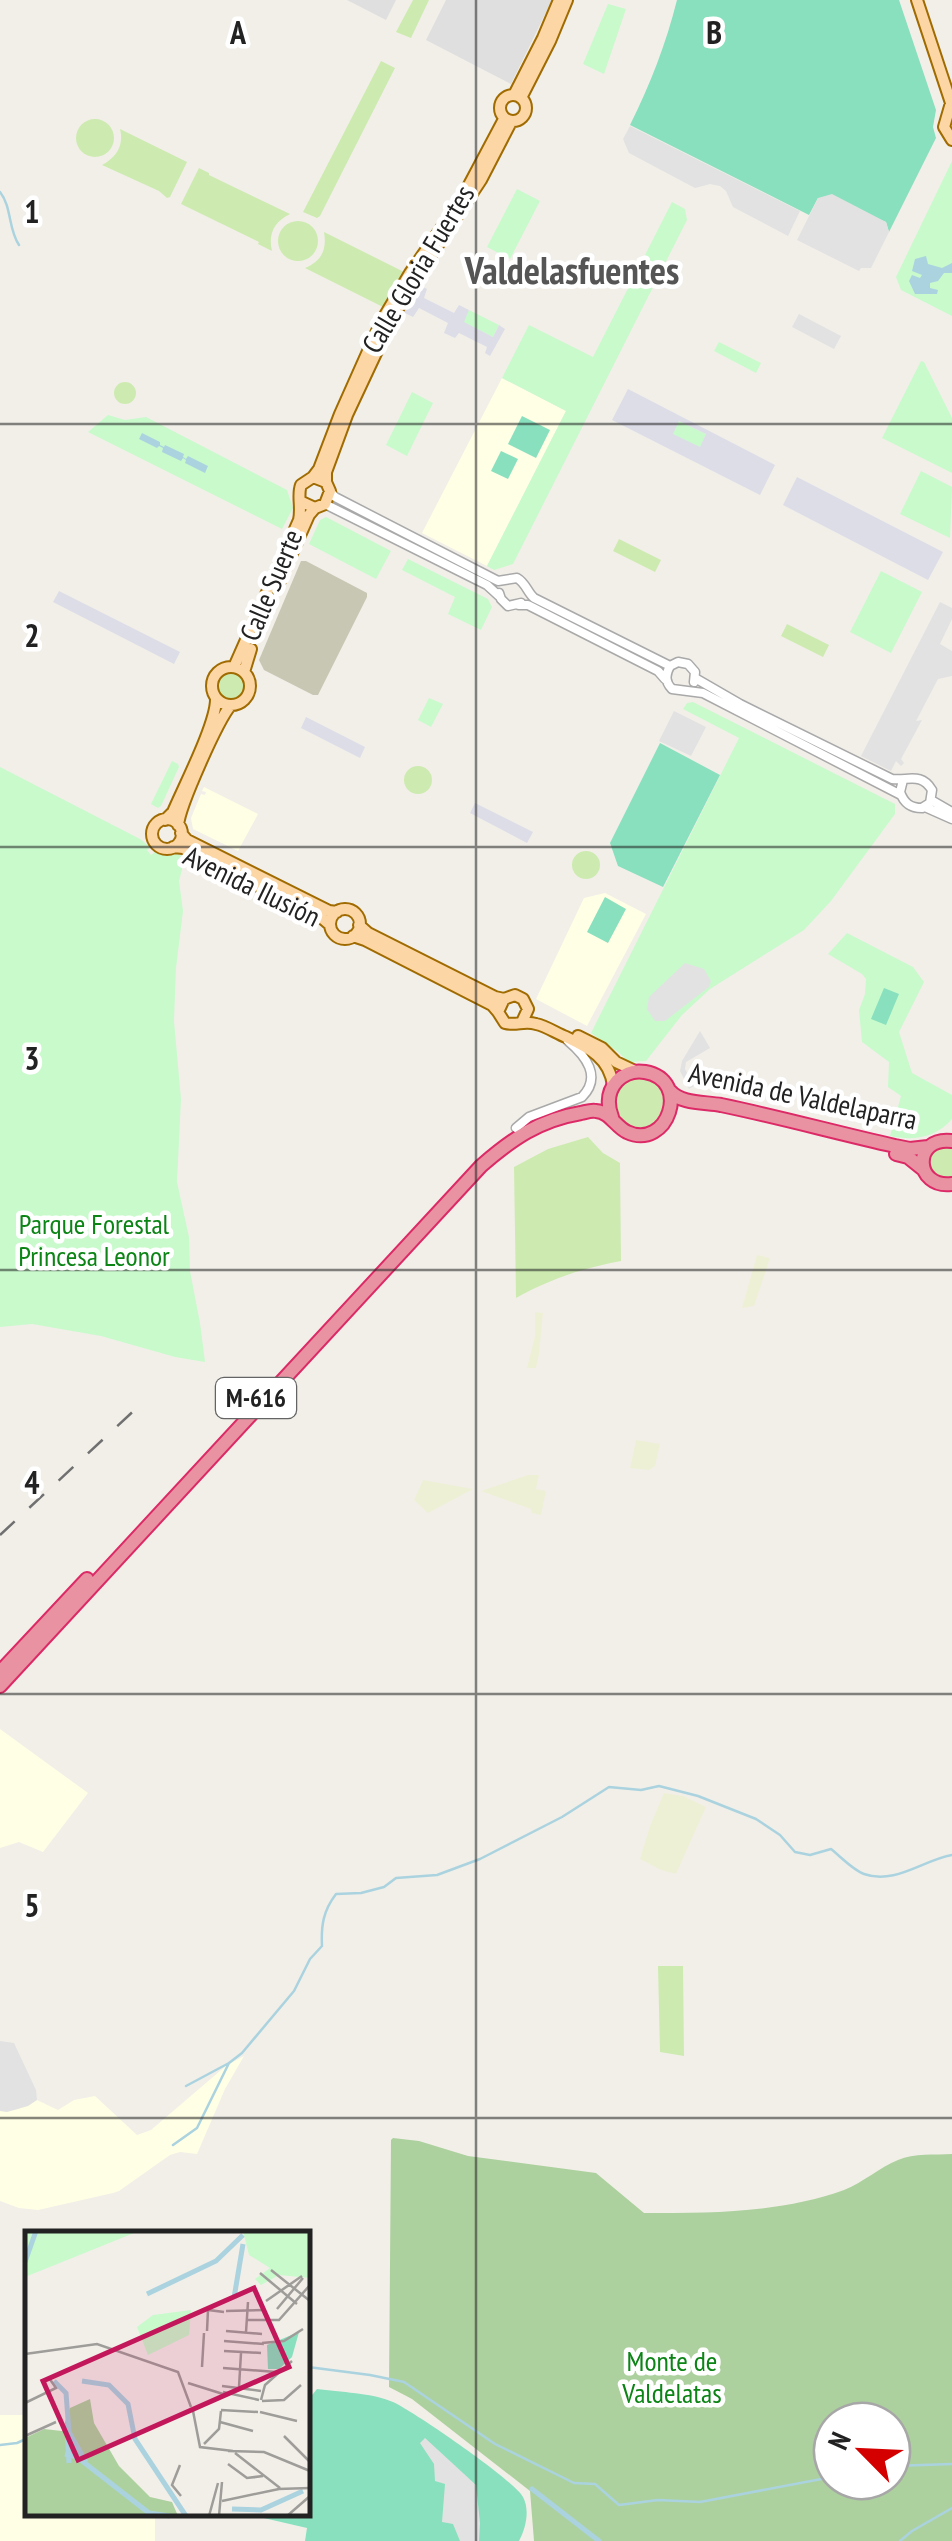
<svg xmlns="http://www.w3.org/2000/svg" width="952" height="2541" viewBox="0 0 952 2541" font-family="'PT Sans Narrow',sans-serif">
<rect width="100%" height="100%" fill="#f2efe9"/>
<path fill="#e0dfdf" d="M 347,0 L 396,0 L 386,20 Z
M 446,0 L 552,0 L 511,84 L 426,40 Z"/>
<path fill="#ffffe5" d="M 502,378 L 566,411 L 487,566 L 422,533 Z
M 204,787 L 258,814 L 238,851 L 193,829 L 191,818 L 201,794 L 205,795 L 206,792 L 202,791 Z
M 605,893 L 646,914 L 587,1026 L 536,999 L 584,898 Z
M 0,1729 L 88,1793 L 43,1852 L 19,1842 L 0,1848 Z
M 244,2056 L 225,2089 L 197,2154 L 180,2152 L 170,2155 L 119,2191 L 113,2193 L 38,2210 L 19,2208 L 0,2201 L 0,2111 L 18,2109 L 37,2100 L 58,2110 L 74,2100 L 95,2096 L 137,2135 L 151,2130 L 227,2065 Z
M 0,2415 L 27,2415 L 28,2514 L 155,2514 L 155,2541 L 0,2541 Z"/>
<path fill="#c7c7b4" d="M 301,561 L 306,561 L 367,593 L 367,597 L 318,695 L 313,695 L 264,670 L 259,660 Z"/>
<path fill="#eef0d5" d="M 757,1255 L 770,1258 L 754,1306 L 742,1308 Z
M 535,1312 L 543,1313 L 539,1354 L 536,1368 L 527,1368 L 535,1336 Z
M 636,1440 L 660,1444 L 655,1466 L 649,1470 L 630,1468 Z
M 528,1475 L 539,1475 L 536,1489 L 546,1491 L 541,1515 L 532,1513 L 531,1509 L 481,1491 Z
M 423,1480 L 473,1489 L 428,1513 L 414,1500 Z
M 664,1793 L 683,1796 L 706,1807 L 676,1874 L 661,1870 L 640,1859 L 650,1826 Z"/>
<path fill="#cdebb0" d="M 413,0 L 429,0 L 411,38 L 396,32 Z
M 381,61 L 395,68 L 320,216 L 317,218 L 303,212 Z
M76 138a19 19 0 1 1 38 0a19 19 0 1 1-38 0Z
M 120,129 L 187,162 L 170,197 L 167,198 L 159,191 L 102,165 C 117,157 124,145 120,129 Z
M 199,168 L 209,173 L 209,175 L 290,214 C 274,222 268,234 272,251 L 258,244 L 259,242 L 181,204 Z
M278 241a20 20 0 1 1 40 0a20 20 0 1 1-40 0Z
M 324,232 L 406,273 L 385,308 L 305,268 C 322,261 327,249 324,232 Z
M114 393a11 11 0 1 1 22 0a11 11 0 1 1-22 0Z
M 619,539 L 661,560 L 655,572 L 613,551 Z
M 787,624 L 829,645 L 823,657 L 781,636 Z
M216 685a15 15 0 1 1 30 0a15 15 0 1 1-30 0Z
M404 780a14 14 0 1 1 28 0a14 14 0 1 1-28 0Z
M572 865a14 14 0 1 1 28 0a14 14 0 1 1-28 0Z
M613 1103a26 26 0 1 1 52 0a26 26 0 1 1-52 0Z
M 588,1137 L 603,1153 L 620,1163 L 621,1261 C 583,1268 550,1279 516,1298 L 514,1167 L 548,1149 Z
M 952,1145 L 952,1179 L 932,1176 L 928,1155 L 934,1147 Z
M 658,1966 L 683,1966 L 684,2056 L 660,2052 Z"/>
<path fill="#add19e" fill-rule="evenodd" d="M 393,2138 L 419,2141 L 468,2156 L 596,2173 L 644,2213 C 711,2213 780,2213 844,2190 C 864,2182 880,2167 898,2160 C 914,2153 935,2155 952,2154 L 952,2541 L 534,2541 L 530,2491 L 412,2399 L 389,2387 L 391,2140 ZM 832,2421 L 892,2421 L 892,2481 L 832,2481 Z"/>
<path fill="#c8facc" d="M 608,4 L 626,9 L 604,74 L 583,64 Z
M 952,161 L 952,316 L 901,290 L 896,277 Z
M 517,189 L 540,201 L 510,259 L 487,247 Z
M 672,202 L 685,209 L 687,220 L 513,564 L 494,570 L 487,566 L 566,411 L 502,378 L 529,325 L 593,357 Z
M 469,310 L 499,325 L 493,337 L 463,322 Z
M 719,342 L 761,363 L 756,373 L 714,351 Z
M 921,361 L 924,362 L 952,418 L 952,473 L 882,438 Z
M 412,392 L 433,403 L 407,456 L 386,445 Z
M 108,415 L 125,420 L 146,417 L 287,490 L 293,508 L 282,529 L 88,432 Z
M 679,421 L 706,434 L 700,448 L 672,434 Z
M 921,471 L 952,487 L 950,538 L 900,514 Z
M 326,517 L 391,551 L 376,579 L 309,544 L 320,520 Z
M 408,559 L 488,599 L 492,607 L 481,630 L 448,614 L 455,597 L 402,570 Z
M 881,571 L 922,592 L 891,653 L 850,632 Z
M 429,698 L 443,704 L 431,727 L 418,720 Z
M 693,702 L 895,804 L 895,814 L 831,901 L 804,930 L 710,989 L 682,1015 L 646,1061 L 629,1062 L 618,1052 L 591,1033 L 739,738 L 683,709 L 687,703 Z
M 172,761 L 178,764 L 179,767 L 161,806 L 158,808 L 151,804 Z
M 0,767 L 140,839 L 150,847 L 147,850 L 151,855 L 155,852 L 165,856 L 178,854 L 185,858 L 179,881 L 183,911 L 176,968 L 174,1021 L 181,1099 L 177,1182 L 189,1237 L 190,1271 L 200,1323 L 205,1362 L 175,1357 L 101,1336 L 32,1324 L 0,1327 Z
M 847,933 L 913,967 L 924,982 L 899,1032 L 912,1073 L 952,1095 L 952,1119 C 936,1138 913,1141 890,1136 L 901,1096 L 888,1087 L 889,1062 L 862,1042 L 859,1010 L 865,994 L 866,979 L 862,974 L 828,954 Z"/>
<path fill="#88e0be" d="M 677,0 L 899,0 L 936,110 L 933,127 L 936,138 L 889,232 L 886,222 L 818,198 L 809,215 L 630,125 C 650,85 666,44 677,0 Z
M 522,416 L 550,430 L 536,458 L 508,444 Z
M 501,451 L 518,459 L 508,479 L 491,471 Z
M 660,743 L 720,775 L 663,887 L 618,866 L 610,843 Z
M 605,897 L 626,909 L 608,943 L 587,932 Z
M 884,988 L 899,994 L 886,1025 L 871,1019 Z
M 317,2389 C 339,2392 373,2393 393,2402 C 413,2411 514,2480 523,2497 C 530,2510 526,2528 519,2541 L 305,2541 L 307,2528 L 247,2514 L 308,2514 L 308,2400 Z"/>
<path fill="#e2e2e2" d="M 630,126 L 800,211 L 788,236 L 733,207 L 726,191 L 720,186 L 710,184 L 695,188 L 629,153 L 623,139 Z
M 832,194 L 886,222 L 889,232 L 871,268 L 861,268 L 859,271 L 797,240 L 818,198 Z
M 799,314 L 841,336 L 834,349 L 792,327 Z
M 940,602 L 952,608 L 952,619 L 940,644 L 952,651 L 952,676 L 938,679 L 916,721 L 922,720 L 901,759 L 904,763 L 901,766 L 896,761 L 891,771 L 861,756 Z
M 674,711 L 706,727 L 691,756 L 659,741 Z
M 685,963 L 704,969 L 711,981 L 709,987 L 665,1021 L 655,1021 L 647,1009 L 649,997 Z
M 700,1031 L 710,1048 L 686,1062 L 685,1069 L 694,1086 L 689,1089 L 680,1071 L 682,1061 Z
M 0,2041 L 14,2043 L 36,2090 L 37,2100 L 28,2106 L 7,2112 L 0,2111 Z
M 425,2438 L 476,2485 L 480,2523 L 479,2541 L 460,2541 L 453,2524 L 442,2522 L 445,2484 L 435,2481 L 434,2464 L 420,2443 Z"/>
<path fill="#dddde8" fill-rule="evenodd" d="M 419,285 L 427,289 L 424,298 L 454,313 L 459,305 L 469,310 L 464,322 L 493,337 L 499,325 L 505,329 L 490,356 L 485,353 L 487,347 L 459,333 L 455,338 L 444,333 L 448,323 L 419,308 L 413,317 L 403,312 Z
M 628,389 L 775,465 L 760,495 L 612,420 ZM 679,421 L 706,434 L 700,447 L 673,434 Z
M 797,477 L 943,552 L 928,580 L 783,505 Z
M 59,591 L 180,652 L 174,664 L 53,602 Z
M 306,717 L 365,747 L 360,758 L 301,728 Z
M 475,803 L 533,832 L 527,843 L 470,813 Z"/>
<path fill="#aad3df" d="M 926,256 L 928,264 L 942,268 L 952,263 L 952,273 L 944,273 L 938,281 L 930,283 L 930,288 L 938,290 L 937,294 L 915,294 L 909,281 L 912,275 L 920,278 L 922,275 L 912,271 L 915,259 Z
M 142,433 L 160,442 L 160,445 L 164,447 L 165,445 L 184,454 L 183,457 L 186,459 L 188,456 L 208,466 L 205,473 L 185,463 L 186,460 L 183,458 L 181,461 L 162,452 L 163,448 L 159,446 L 157,448 L 139,439 Z"/>
<g fill="none" stroke-linecap="round" stroke-linejoin="round">
<path stroke="#aad3df" stroke-width="2.5" d="M 0,192 C 12,207 8,229 19,245
M 186,2086 L 229,2063
M 173,2145 L 197,2128 L 229,2063 L 242,2053 L 294,1991 L 310,1959 L 322,1946 C 321,1926 323,1911 336,1894 L 361,1893 L 384,1887 L 396,1878 L 437,1875 L 480,1859 L 562,1817 L 609,1787 L 641,1790 L 659,1786 L 698,1796 L 756,1819 L 780,1835 L 795,1852 L 810,1855 L 831,1849 C 841,1857 853,1870 864,1874 C 895,1885 923,1860 952,1855
M 308,2367 L 370,2375 L 404,2382 L 495,2444 L 574,2483 L 595,2484 L 619,2505 L 658,2500 L 700,2502 L 832,2477
M 0,2445 L 17,2443 L 28,2438
M 892,2466 L 952,2464
M 900,2541 L 912,2531 L 952,2508"/>
<path stroke="#aad3df" stroke-width="5" d="M 532,2489 L 599,2541"/>
<defs>
<path id="minor" d="M 330,491 L 335,497 L 498,581 L 517,578 C 526,583 527,592 534,598 L 670,666
M 325,504 L 487,585 L 499,596
M 499,593 L 501,599 L 508,606 L 521,603
M 519,605 L 528,605 L 658,671 L 665,679
M 670,666 C 665,675 665,682 672,689 L 703,693 L 901,795
M 670,666 L 678,662 L 688,664 L 695,672 L 694,682
M 695,678 L 740,704 L 892,779 C 908,781 921,772 932,790 L 930,803 L 922,808 C 910,808 904,803 900,792 L 903,780
M 931,800 L 952,812
M 925,807 L 952,819
M 516,1128 L 529,1117 L 582,1097 C 602,1077 586,1056 568,1041"/>
<path id="major" d="M 917,0 L 951,103 L 944,127 L 952,140
M500 108a13 13 0 1 1 26 0a13 13 0 1 1-26 0Z
M 514,95 L 543,38 L 559,0
M 521,98 L 550,41 L 567,0
M 313,477 L 319,469 L 340,414 L 381,322 L 410,273 L 461,200 L 504,119
M 326,482 L 326,472 L 347,415 L 393,317 L 418,275 L 481,180 L 511,122
M 279,583 L 309,515 L 315,508
M 234,667 L 299,520 C 302,507 297,495 301,485 L 313,477 L 326,482 L 330,491 L 325,504 L 315,508 L 302,502
M212 686a19 19 0 1 1 38 0a19 19 0 1 1-38 0Z
M 244,672 L 251,649
M152 834a15 15 0 1 1 30 0a15 15 0 1 1-30 0Z
M 165,820 L 173,812 C 184,786 217,722 216,698
M 178,825 C 180,805 218,720 231,705
M 181,833 L 187,840 L 329,911 L 337,912
M 173,847 L 183,848 L 323,919 L 330,925
M330 924a15 15 0 1 1 30 0a15 15 0 1 1-30 0Z
M 359,925 L 368,933 L 495,997 L 504,999
M 353,936 L 365,940 L 492,1005 L 498,1012
M 522,1022 L 528,1009 L 523,999 L 515,995 L 504,999 L 498,1012 L 505,1023 C 516,1026 525,1020 536,1024 C 546,1026 556,1033 566,1037 C 589,1048 610,1058 613,1086
M 578,1036 L 602,1048 L 616,1062 L 635,1071"/>
<path id="highway" d="M 670,1091 C 681,1104 704,1102 721,1105 C 779,1117 837,1133 895,1146 L 910,1149 L 928,1147
M 952,1141 C 912,1136 914,1189 952,1184
M 896,1154 L 908,1157 L 923,1169
M 0,1672 L 87,1579
M 0,1686 L 481,1166 C 512,1139 539,1120 581,1113 C 586,1112 591,1110 596,1111 C 610,1112 615,1126 627,1132 C 668,1151 692,1080 645,1072 C 634,1070 624,1074 617,1081 C 607,1092 607,1104 612,1117"/>
</defs>
<use href="#minor" stroke="#a9a9a9" stroke-width="11"/>
<use href="#major" stroke="#a06b00" stroke-width="14"/>
<use href="#highway" stroke="#dc2a67" stroke-width="16"/>
<use href="#minor" stroke="#fff" stroke-width="8"/>
<use href="#major" stroke="#fcd6a4" stroke-width="10"/>
<use href="#highway" stroke="#e892a2" stroke-width="12"/>
<path stroke="#707070" stroke-width="2.5" stroke-dasharray="20 20" stroke-linecap="butt" d="M 0,1535 L 140,1405"/>
</g>
<path fill="none" stroke="#222" stroke-width="2.5" stroke-opacity="0.55" d="M 476,0 L 476,2541M 0,424 L 952,424M 0,847 L 952,847M 0,1270 L 952,1270M 0,1694 L 952,1694M 0,2118 L 952,2118"/>
<g text-anchor="middle" stroke-width="9" stroke-linejoin="round" paint-order="stroke">
<rect fill="#fff" stroke="#646464" stroke-width="2.5" x="216" y="1378" width="80" height="40" rx="8"/>
<g font-size="25" font-weight="bold" fill="#222">
<text x="256" y="1407">M-616</text>
</g>
<g font-size="28" fill="#222" stroke="#fff">
<text transform="translate(418 269) rotate(-59)" y="10">Calle Gloria Fuertes</text>
<text transform="translate(271 585) rotate(-67)" y="10">Calle Suerte</text>
<text transform="translate(252 886) rotate(26)" y="10">Avenida Ilusión</text>
<text transform="translate(803 1096) rotate(12)" y="10">Avenida de Valdelaparra</text>
</g>
<g font-size="28" fill="#0c8416" stroke="#fff">
<text x="94" y="1234">Parque Forestal<tspan x="94" dy="32">Princesa Leonor</tspan></text>
<text x="672" y="2371">Monte de<tspan x="672" dy="32">Valdelatas</tspan></text>
</g>
<g font-size="38" font-weight="bold" fill="#555" stroke="#fff">
<text x="572" y="284">Valdelasfuentes</text>
</g>
</g>
<g transform="translate(25 2231)">
<rect width="285" height="285" fill="#f2efe9"/>
<path d="M 65,168 L 69,192 L 94,235 L 125,266 L 147,271 L 153,285 L 0,285 L 0,207 L 19,198 L 37,200 L 45,177 Z" fill="#add19e"/>
<path d="M 0,0 L 114,0 L 0,46 ZM 218,0 L 285,0 L 285,47 L 254,44 L 236,54 L 230,48 L 245,37 L 224,24 ZM 166,79 L 164,104 L 123,124 L 112,96 L 128,84 Z" fill="#c8facc"/>
<path d="M 274,101 L 267,126 L 254,138 L 243,138 L 242,114 Z" fill="#88e0be"/>
<path fill="none" stroke="#aad3df" stroke-width="5" d="M 0,31 L 11,0M 122,63 L 191,30 L 218,4M 209,67 L 218,13M 29,150 L 41,162 L 44,201 L 61,231M 57,150 L 84,154 L 103,173 L 110,208 L 161,285M 42,193 L 44,232M 40,223 L 52,226 L 124,282 L 145,285M 207,278 L 236,279 L 278,260"/>
<path fill="none" stroke="#9f9d99" stroke-width="2.5" d="M 246,39 L 285,70M 235,42 L 272,73M 241,70 L 277,45M 252,78 L 278,47M 201,80 L 239,79M 222,89 L 254,89 L 285,54M 182,100 L 183,79 L 199,81M 201,100 L 237,103M 221,101 L 223,71M 199,110 L 239,113M 237,112 L 259,110 L 278,98M 199,120 L 236,122M 0,123 L 72,113 L 153,141 L 166,176M 177,136 L 179,102M 198,137 L 251,141M 163,152 L 198,163M 197,155 L 236,160M 214,156 L 216,122M 198,161 L 234,169M 236,169 L 240,154 L 267,130M 237,170 L 259,169 L 276,154M 0,172 L 31,157 L 24,147M 196,179 L 233,181M 168,180 L 175,216 L 208,220M 235,181 L 272,190M 195,191 L 228,200M 0,205 L 31,191M 259,205 L 285,231M 179,213 L 194,198 L 196,180M 203,220 L 239,221 L 285,240M 210,222 L 255,257M 203,233 L 222,247 L 238,245M 155,234 L 147,254 L 156,265M 253,258 L 285,257M 197,270 L 254,258M 184,285 L 193,252M 194,285 L 197,251M 262,285 L 285,265"/>
<path fill="#c2185b" fill-opacity="0.15" stroke="#c2185b" stroke-width="5" d="M 229,57 L 264,136 L 53,229 L 18,150 Z"/>
<rect width="285" height="285" fill="none" stroke="#222" stroke-width="5"/>
</g>
<g font-size="32" text-anchor="middle" font-weight="bold" fill="#222" stroke="#fff" stroke-width="9" stroke-linejoin="round" paint-order="stroke">
<text x="238" y="44">A</text>
<text x="714" y="44">B</text>
<text x="32" y="223">1</text>
<text x="32" y="647">2</text>
<text x="32" y="1070">3</text>
<text x="32" y="1494">4</text>
<text x="32" y="1917">5</text>
</g>
<g transform="translate(862 2451) rotate(294)"><circle r="48" fill="#ffffff" stroke="#a7a7a7" stroke-width="2.5"/>
<path d="M0-8L18 38L0 25L-18 38Z" fill="#d40000"/>
<text y="-15" font-size="28" font-weight="bold" text-anchor="middle" fill="#222222">N</text>
</g>
</svg>
